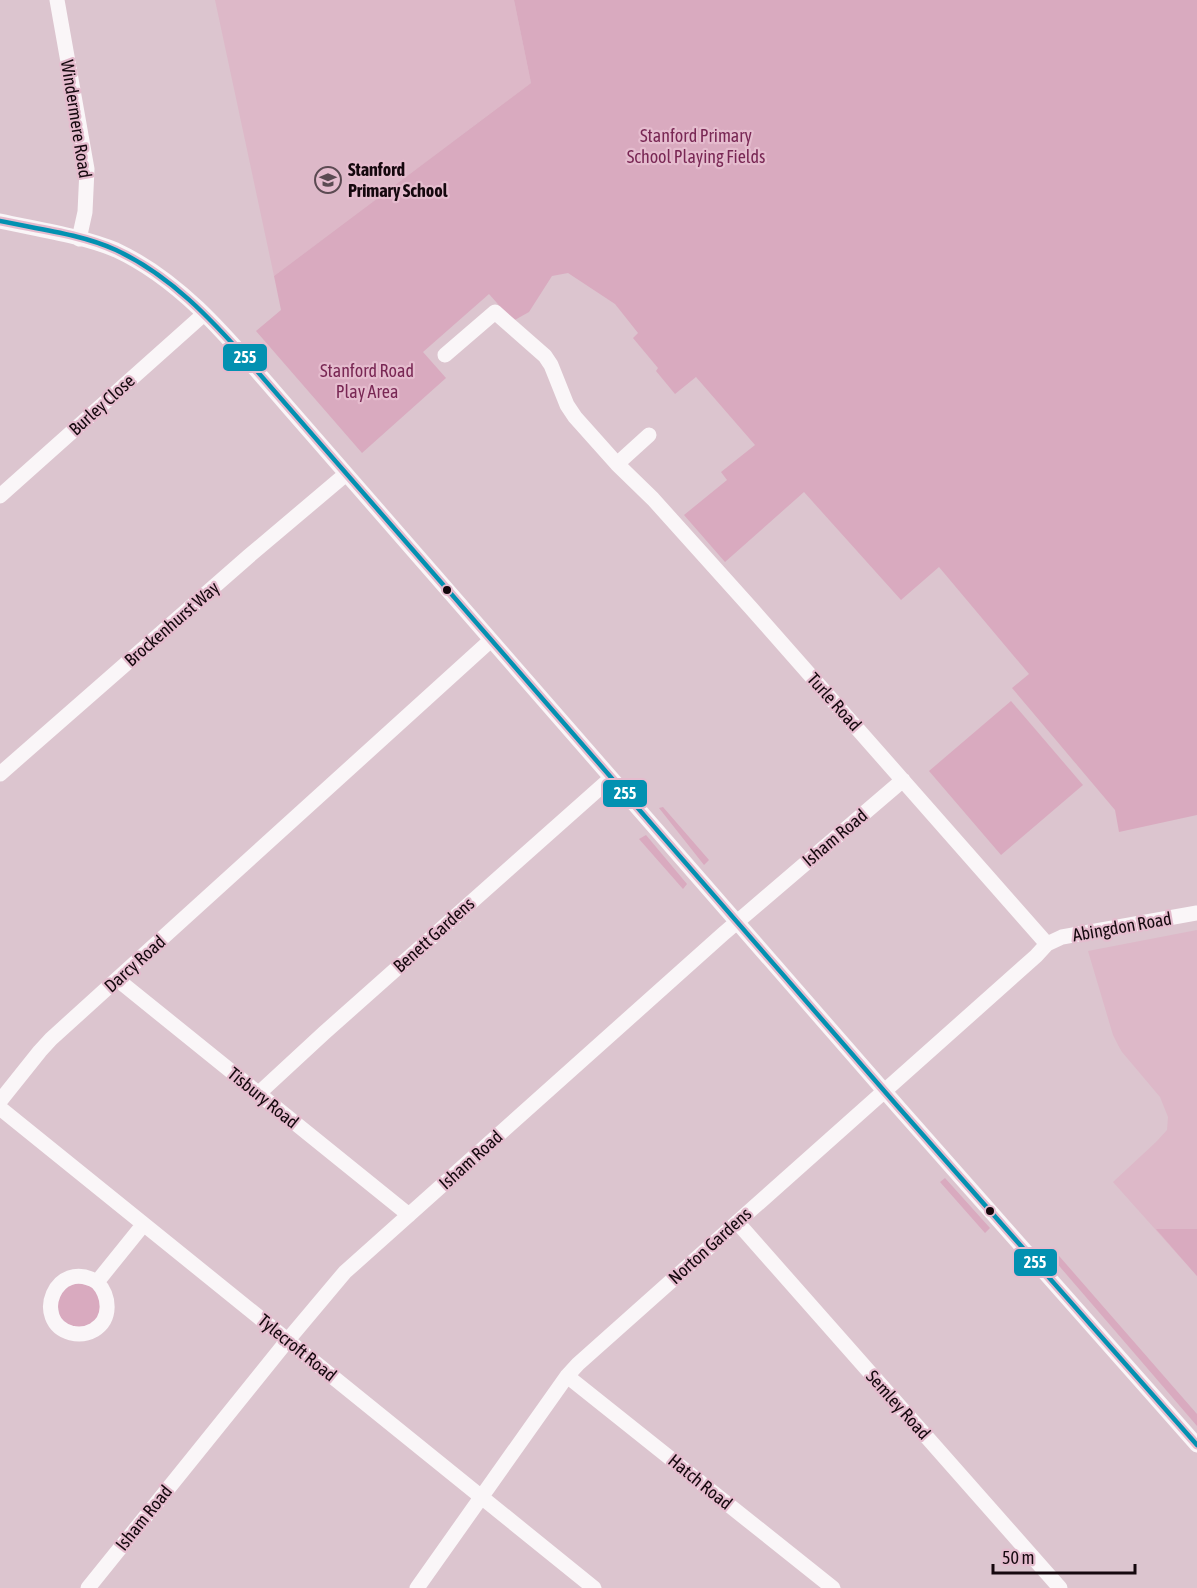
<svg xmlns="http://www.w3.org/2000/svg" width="1197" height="1588" viewBox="0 0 1197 1588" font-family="'Asap Condensed',sans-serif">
<rect width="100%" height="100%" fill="#dcc5cf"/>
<path fill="#ddb8c8" d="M 215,0 L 514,0 L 531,83 L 274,276 Z
M 1197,930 L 1197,1276 L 1113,1182 L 1156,1142 L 1167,1130 L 1168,1117 L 1160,1097 L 1122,1052 L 1118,1045 L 1113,1035 L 1088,951 Z"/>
<path fill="#d9aabf" d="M 514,0 L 1197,0 L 1197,815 L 1119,832 L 1115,810 L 1012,688 L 1029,674 L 939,567 L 901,600 L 804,492 L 725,562 L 684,515 L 727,480 L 721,472 L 755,445 L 696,377 L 675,394 L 656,371 L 658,368 L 633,338 L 638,333 L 615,304 L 568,273 L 552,276 L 529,312 L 513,321 L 489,294 L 423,352 L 446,378 L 362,453 L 256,331 L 281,310 L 274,276 L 531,83 Z
M 1011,701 L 1083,785 L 1001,855 L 929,771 Z
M 663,807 L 709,860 L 704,865 L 659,808 Z
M 646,835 L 687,884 L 683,889 L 639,839 Z
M 945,1178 L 990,1228 L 985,1233 L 940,1182 Z
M 1156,1229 L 1197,1229 L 1197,1276 Z
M 1053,1249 L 1197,1414 L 1197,1426 L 1048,1253 Z
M 71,1281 L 96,1286 L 103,1314 L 85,1330 L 61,1324 L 56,1293 Z"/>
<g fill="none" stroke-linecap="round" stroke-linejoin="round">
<path stroke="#faf6f8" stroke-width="15" d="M 57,0 L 87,169 L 85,212 L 79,239
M 0,221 C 36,229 83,236 116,250 C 187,283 237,349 288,407 L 900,1109 L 1197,1445
M 445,355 L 495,312 L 545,356 L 551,365 L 567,405 L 575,417 L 617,464 L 653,499 L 751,608 L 1047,944
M 617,464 L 649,435
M 0,496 L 204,314
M 0,774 L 249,556 L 346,474
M 118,980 L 409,1215
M 258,1094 L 324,1033 L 611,778
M 0,1101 L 40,1051 L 51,1039 L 491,640
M 0,1108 L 594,1588
M 737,1222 L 1060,1588
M 97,1282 C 55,1257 31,1322 71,1333 C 79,1335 87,1334 94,1330 C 112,1319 110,1296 97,1282 L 143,1225
M 567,1376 L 833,1588
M 88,1588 L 287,1341 L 345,1272 L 723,934 L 903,780
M 417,1588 L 567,1376 L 578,1364 L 1036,956 L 1047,944 L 1062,937 L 1197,913"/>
<defs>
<path id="bus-1" d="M 0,221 C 38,229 81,234 116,250 C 170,275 211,319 250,363 L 900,1109 L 1197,1445"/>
</defs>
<use href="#bus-1" stroke="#e5bcce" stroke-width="9"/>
<use href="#bus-1" stroke="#0391b1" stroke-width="4.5"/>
</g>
<defs>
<symbol id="school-ring" viewBox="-11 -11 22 22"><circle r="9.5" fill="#e5bcce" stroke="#5b4a52" stroke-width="1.5"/><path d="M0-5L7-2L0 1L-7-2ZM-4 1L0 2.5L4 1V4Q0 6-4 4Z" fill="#5b4a52"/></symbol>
</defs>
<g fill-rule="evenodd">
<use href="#school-ring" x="313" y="165" width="30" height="30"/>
</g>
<g fill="#15080e" stroke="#e5bcce" stroke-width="2">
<circle cx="447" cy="590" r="5"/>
<circle cx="990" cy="1211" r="5"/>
</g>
<g text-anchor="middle" stroke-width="4.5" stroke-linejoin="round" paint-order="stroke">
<g font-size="18" fill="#15080e" stroke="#e5bcce">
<text transform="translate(76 119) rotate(81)" y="6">Windermere Road</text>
<text transform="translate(102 405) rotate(-42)" y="6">Burley Close</text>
<text transform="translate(172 624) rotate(-41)" y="6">Brockenhurst Way</text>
<text transform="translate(834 702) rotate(48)" y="6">Turle Road</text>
<text transform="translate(835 838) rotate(-40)" y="6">Isham Road</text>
<text transform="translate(1122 927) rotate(-10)" y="6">Abingdon Road</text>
<text transform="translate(434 935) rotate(-42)" y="6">Benett Gardens</text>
<text transform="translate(135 964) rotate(-42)" y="6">Darcy Road</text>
<text transform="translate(263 1098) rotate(39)" y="6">Tisbury Road</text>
<text transform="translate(471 1160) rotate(-42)" y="6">Isham Road</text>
<text transform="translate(710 1246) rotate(-42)" y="6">Norton Gardens</text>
<text transform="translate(297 1348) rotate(39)" y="6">Tylecroft Road</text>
<text transform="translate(898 1405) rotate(48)" y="6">Semley Road</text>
<text transform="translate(700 1482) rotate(39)" y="6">Hatch Road</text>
<text transform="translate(144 1518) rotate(-51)" y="6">Isham Road</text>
</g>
<g font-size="18" fill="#792754" stroke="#e5bcce">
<text x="696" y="142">Stanford Primary<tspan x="696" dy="21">School Playing Fields</tspan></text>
<text x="367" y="377">Stanford Road<tspan x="367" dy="21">Play Area</tspan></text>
</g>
<g font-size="18" font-weight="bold" fill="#15080e" stroke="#e5bcce" text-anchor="start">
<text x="348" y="176">Stanford<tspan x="348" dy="21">Primary School</tspan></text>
</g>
</g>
<g stroke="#e5bcce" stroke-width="2">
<rect x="222" y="343" width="46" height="29" rx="6" fill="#0391b1"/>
<rect x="602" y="779" width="46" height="29" rx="6" fill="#0391b1"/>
<rect x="1013" y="1248" width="45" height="29" rx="6" fill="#0391b1"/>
</g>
<g font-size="16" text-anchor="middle" font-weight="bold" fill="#fff">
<text x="245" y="363">255</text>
<text x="625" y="799">255</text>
<text x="1035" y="1268">255</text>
</g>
<path d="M993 1564v9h142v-9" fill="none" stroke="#15080e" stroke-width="3"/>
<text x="1002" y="1564" font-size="18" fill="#15080e" stroke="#e5bcce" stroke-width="4.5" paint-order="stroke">50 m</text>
</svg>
